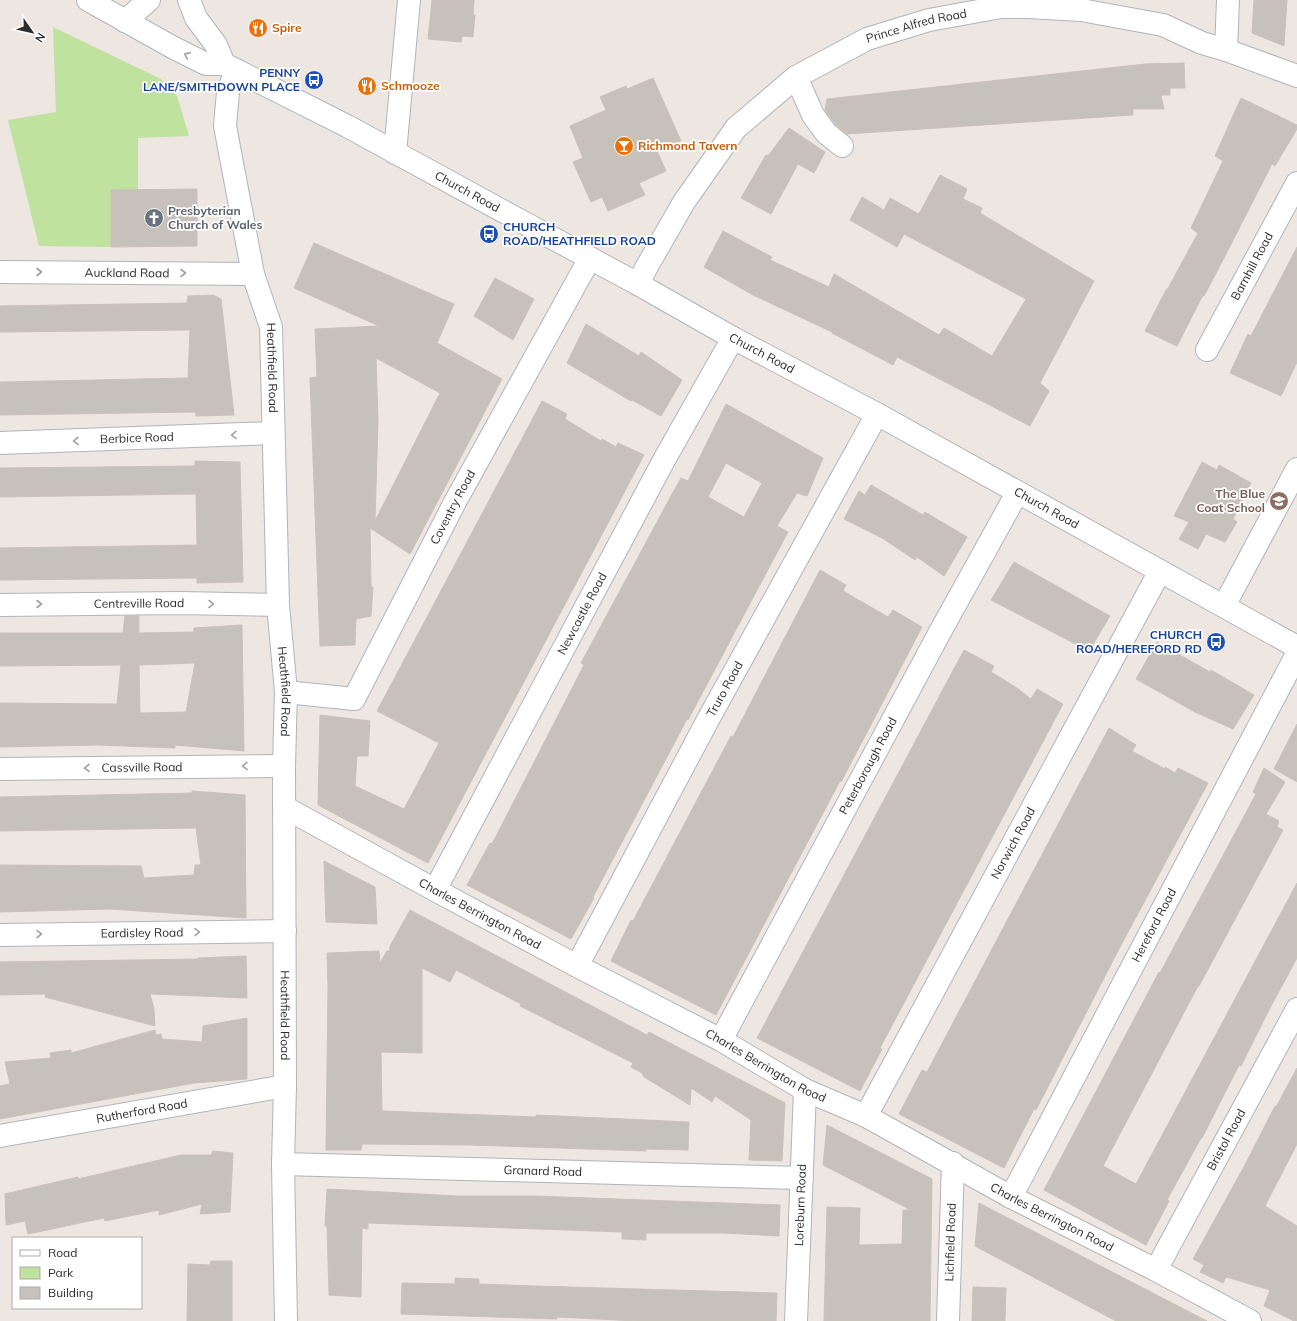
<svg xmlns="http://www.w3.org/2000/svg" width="1297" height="1321" viewBox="0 0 1297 1321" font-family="Mulish,sans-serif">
<rect width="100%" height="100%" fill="#eee6e0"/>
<path fill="#bfe29f" d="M 53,27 L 161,79 L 177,96 L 189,136 L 138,138 L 138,190 L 111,190 L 111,247 L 39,246 L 8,120 L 56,112 Z"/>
<path fill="#c7c1bb" stroke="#cac2ba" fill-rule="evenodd" d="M 432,0 L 474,0 L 473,15 L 475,15 L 473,37 L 462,36 L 461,42 L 428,39 Z
M 1254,0 L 1287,0 L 1284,46 L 1252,33 Z
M 1184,63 L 1185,88 L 1170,88 L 1170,95 L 1161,95 L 1164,109 L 1133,109 L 1133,115 L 847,134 L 835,124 L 825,110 L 827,99 L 1145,64 Z
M 653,78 L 681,141 L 657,151 L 666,171 L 639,183 L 645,195 L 608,211 L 602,197 L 591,202 L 573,162 L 583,158 L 570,126 L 606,110 L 600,97 L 626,86 L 627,89 Z
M 1241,98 L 1297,125 L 1297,129 L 1275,166 L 1272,164 L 1225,256 L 1204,296 L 1203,295 L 1177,346 L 1145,331 L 1166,290 L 1167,290 L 1198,233 L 1191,228 L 1223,161 L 1215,156 Z
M 789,128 L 825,152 L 814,173 L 798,164 L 771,214 L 741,198 L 766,155 L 768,156 Z
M 940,175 L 967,189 L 963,199 L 982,208 L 980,213 L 1094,281 L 1040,383 L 1049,391 L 1030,426 L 897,357 L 893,365 L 832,333 L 832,332 L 753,295 L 704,267 L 723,231 L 772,257 L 770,260 L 829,287 L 834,274 L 939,335 L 944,328 L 992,356 L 1026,299 L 904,234 L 897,247 L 850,220 L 862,197 L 884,210 L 890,198 L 919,214 Z
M 197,189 L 197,246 L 111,247 L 111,190 Z
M 314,243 L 454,304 L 437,343 L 502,379 L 410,554 L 370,528 L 371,587 L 373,587 L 371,616 L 356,619 L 355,645 L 320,646 L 310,378 L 317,377 L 315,329 L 379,326 L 294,288 ZM 376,358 L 440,393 L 375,521 L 378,421 Z
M 1297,247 L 1297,362 L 1281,396 L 1230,373 L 1248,334 L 1251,336 Z
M 495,278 L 534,299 L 513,340 L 474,316 Z
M 213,295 L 221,299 L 234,415 L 196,416 L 196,412 L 0,415 L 0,382 L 188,378 L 190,330 L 0,332 L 0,306 L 187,303 L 188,296 Z
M 586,324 L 639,356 L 641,352 L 682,380 L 661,416 L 632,400 L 631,401 L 567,363 Z
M 542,401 L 567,414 L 565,419 L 601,441 L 602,439 L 616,447 L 618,443 L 644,455 L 428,863 L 318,805 L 320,715 L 370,721 L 368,756 L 357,756 L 355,786 L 404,809 L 439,743 L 377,711 Z
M 726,404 L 823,458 L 807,496 L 797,493 L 777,526 L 788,532 L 688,720 L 687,719 L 593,897 L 594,898 L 571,939 L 467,885 L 490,843 L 492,844 L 584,665 L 581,663 L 671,496 L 681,478 L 688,481 ZM 726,463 L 762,483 L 744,517 L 708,497 Z
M 195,461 L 240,462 L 243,582 L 197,583 L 197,578 L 0,580 L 0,548 L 197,545 L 196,494 L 0,497 L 0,468 L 195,466 Z
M 1202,462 L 1217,470 L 1219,465 L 1251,483 L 1233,519 L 1237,522 L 1225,542 L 1206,534 L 1198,549 L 1179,539 L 1189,522 L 1174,516 Z
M 871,485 L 923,515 L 925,512 L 967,537 L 944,576 L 917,557 L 915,560 L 882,538 L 844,519 L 859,491 L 865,495 Z
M 1014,562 L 1110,616 L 1089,651 L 991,600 Z
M 820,570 L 846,585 L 843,591 L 888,617 L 893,610 L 922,627 L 841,782 L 840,781 L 716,1015 L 611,961 L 631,920 L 633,921 L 731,736 L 733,737 Z
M 125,616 L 139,616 L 139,633 L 194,632 L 194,628 L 242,625 L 244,751 L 175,745 L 175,748 L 98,745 L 0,747 L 0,703 L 117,704 L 121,665 L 0,666 L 0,633 L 123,633 ZM 195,663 L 186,712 L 140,713 L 139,665 Z
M 1157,642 L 1210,672 L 1211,670 L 1254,695 L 1233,729 L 1195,712 L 1136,679 Z
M 964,650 L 994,666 L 991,672 L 1017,688 L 1031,699 L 1037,689 L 1063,704 L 880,1048 L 882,1049 L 860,1091 L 757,1038 Z
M 1297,724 L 1297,782 L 1274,769 Z
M 1109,728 L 1136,745 L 1132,751 L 1165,769 L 1165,767 L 1175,773 L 1178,768 L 1208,783 L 1120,947 L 1036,1110 L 1034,1109 L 1004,1168 L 899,1114 L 922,1070 L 927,1072 Z
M 1264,768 L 1285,782 L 1266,814 L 1279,821 L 1277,827 L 1283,830 L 1199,986 L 1198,986 L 1103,1166 L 1136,1184 L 1297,883 L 1297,958 L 1269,1010 L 1241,1066 L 1239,1065 L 1202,1138 L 1201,1138 L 1167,1200 L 1169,1201 L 1146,1245 L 1044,1190 L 1159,972 L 1160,973 L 1256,794 L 1253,792 Z
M 192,791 L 245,795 L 246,918 L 109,909 L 0,912 L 0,865 L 141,866 L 144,878 L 194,875 L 195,865 L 201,865 L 196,828 L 0,831 L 0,797 L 192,793 Z
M 324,861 L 375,887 L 377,924 L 326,922 Z
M 410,910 L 647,1035 L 649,1032 L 785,1103 L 782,1161 L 749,1160 L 751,1120 L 715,1096 L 712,1102 L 691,1088 L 690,1105 L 644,1077 L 642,1073 L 631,1067 L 633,1063 L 520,1006 L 521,1004 L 456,970 L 450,982 L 422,968 L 422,1053 L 381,1052 L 382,1111 L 536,1117 L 536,1115 L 689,1122 L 688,1150 L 646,1149 L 646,1151 L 471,1145 L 362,1144 L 361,1150 L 326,1150 L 328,986 L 327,953 L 379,951 L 380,963 L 387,951 L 390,951 L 390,946 Z
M 246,956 L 247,998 L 150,994 L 154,1009 L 155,1026 L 45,997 L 46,994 L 0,995 L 0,962 L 198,959 L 198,958 Z
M 247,1018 L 247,1079 L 194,1083 L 0,1119 L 0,1086 L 10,1084 L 5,1062 L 51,1058 L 50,1053 L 71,1050 L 71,1053 L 155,1030 L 156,1035 L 161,1034 L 162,1039 L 202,1042 L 203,1026 Z
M 1297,1068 L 1297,1144 L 1265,1206 L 1297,1226 L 1297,1321 L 1294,1321 L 1264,1306 L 1270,1290 L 1226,1277 L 1223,1283 L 1200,1272 L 1204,1265 L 1193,1259 L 1246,1163 L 1275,1106 L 1276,1107 Z
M 827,1125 L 932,1179 L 930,1321 L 824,1321 L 827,1207 L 860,1208 L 859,1245 L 902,1244 L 903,1210 L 911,1210 L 823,1165 Z
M 213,1151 L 233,1153 L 230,1212 L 200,1214 L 202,1204 L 159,1215 L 159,1210 L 105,1221 L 104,1218 L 28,1234 L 25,1221 L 6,1225 L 5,1194 L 78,1177 L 78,1179 L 181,1155 L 211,1155 Z
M 327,1189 L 457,1196 L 535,1196 L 780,1205 L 779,1236 L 724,1233 L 646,1233 L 646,1240 L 622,1239 L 622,1232 L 368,1223 L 368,1229 L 362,1228 L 361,1297 L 329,1295 L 327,1226 L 325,1226 Z
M 979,1203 L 1207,1321 L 1116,1321 L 975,1246 Z
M 211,1261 L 232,1261 L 232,1321 L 187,1321 L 188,1264 L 210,1265 Z
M 455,1278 L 479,1279 L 479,1284 L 535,1286 L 777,1293 L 776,1321 L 636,1321 L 557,1317 L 557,1319 L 401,1314 L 402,1283 L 455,1284 Z
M 973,1287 L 1006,1288 L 1005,1321 L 972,1321 Z"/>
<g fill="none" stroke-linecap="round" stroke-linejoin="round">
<defs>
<g id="street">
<path d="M 125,21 L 149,0"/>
<path d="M 1226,50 L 1228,0"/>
<path id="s1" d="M 236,70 L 228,92 L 225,126 L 253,274 L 271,327 L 278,605 L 286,692 L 284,766 L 285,1086 L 283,1164 L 286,1321"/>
<path d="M 796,77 L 813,115 L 826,133 L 842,146"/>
<path d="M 395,153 L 409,0"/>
<path id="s2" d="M 0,272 L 253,274"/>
<path id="s3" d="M 638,284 L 646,268 L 684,202 L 736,128 L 796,77 L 867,39 L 929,20 L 1001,7 L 1028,7 L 1081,10 L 1163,25 L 1202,43 L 1226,50 L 1297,76"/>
<path id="s4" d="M 1207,350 L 1297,183"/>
<path id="s5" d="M 0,443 L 273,433"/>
<path id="s6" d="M 0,605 L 180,603 L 278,605"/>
<path d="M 1224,606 L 1297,469"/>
<path id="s7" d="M 286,692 L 354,699 L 455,502 L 590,258"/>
<path id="s8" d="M 0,769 L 284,766"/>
<path id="s9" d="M 284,807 L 435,890 L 577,966 L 721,1040 L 805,1090 L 866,1116 L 1011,1197 L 1156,1270 L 1250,1321"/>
<path id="s10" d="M 435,890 L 664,460 L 733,338"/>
<path id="s11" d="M 0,935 L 285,931"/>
<path id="s12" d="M 577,966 L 710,716 L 877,414"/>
<path id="s13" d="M 721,1040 L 940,632 L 1017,493"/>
<path id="s14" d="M 866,1116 L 1160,571"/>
<path id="s15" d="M 0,1136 L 285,1086"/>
<path id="s16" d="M 283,1164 L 802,1178"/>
<path id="s17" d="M 1011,1197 L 1297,654"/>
<path id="s18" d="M 1156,1270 L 1297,1009"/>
<path id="s19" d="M 796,1321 L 805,1090"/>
<path id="s20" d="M 948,1321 L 953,1163"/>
</g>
<g id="secondary">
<path id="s21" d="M 88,0 L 174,48 L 206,64 L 224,64 L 347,126 L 519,220 L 638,284 L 733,338 L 877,414 L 1297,647"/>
<path d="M 189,0 L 196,18 L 216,45 L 224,64"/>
</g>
</defs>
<use href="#street" stroke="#b0b4bd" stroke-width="24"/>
<use href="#secondary" stroke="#b0b4bd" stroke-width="24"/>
<use href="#street" stroke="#fff" stroke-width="22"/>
<use href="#secondary" stroke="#fff" stroke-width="22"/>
</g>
<defs><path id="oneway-chevron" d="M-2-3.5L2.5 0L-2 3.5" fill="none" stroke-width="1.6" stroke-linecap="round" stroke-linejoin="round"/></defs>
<g stroke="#a0a0a0">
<use href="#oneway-chevron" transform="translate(187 55) rotate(-154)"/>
<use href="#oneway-chevron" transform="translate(39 272)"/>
<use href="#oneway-chevron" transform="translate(183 273)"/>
<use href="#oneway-chevron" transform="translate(234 435) rotate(178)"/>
<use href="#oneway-chevron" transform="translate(76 441) rotate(178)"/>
<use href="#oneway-chevron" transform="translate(39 604)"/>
<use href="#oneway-chevron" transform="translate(211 604) rotate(1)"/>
<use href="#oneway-chevron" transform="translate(245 766) rotate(179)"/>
<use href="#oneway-chevron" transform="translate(87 768) rotate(179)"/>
<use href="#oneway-chevron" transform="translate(197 932) rotate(-1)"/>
<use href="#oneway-chevron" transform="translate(39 934) rotate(-1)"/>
</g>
<defs>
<symbol id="restaurant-disc" viewBox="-11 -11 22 22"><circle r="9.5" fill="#e8710a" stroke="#fff"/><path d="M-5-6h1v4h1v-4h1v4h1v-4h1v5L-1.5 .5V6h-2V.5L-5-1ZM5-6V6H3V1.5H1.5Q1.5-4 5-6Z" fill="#fff"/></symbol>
<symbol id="bus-disc" viewBox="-11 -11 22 22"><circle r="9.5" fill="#1a4fb4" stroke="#fff"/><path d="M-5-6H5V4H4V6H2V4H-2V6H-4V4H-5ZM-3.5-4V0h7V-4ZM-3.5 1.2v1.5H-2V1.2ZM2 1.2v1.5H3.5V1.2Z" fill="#fff"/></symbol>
<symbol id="bar-disc" viewBox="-11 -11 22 22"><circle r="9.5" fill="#e8710a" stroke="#fff"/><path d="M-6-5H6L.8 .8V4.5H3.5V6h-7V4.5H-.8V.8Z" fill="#fff"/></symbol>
<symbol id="church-disc" viewBox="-11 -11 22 22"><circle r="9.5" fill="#6b7280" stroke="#fff"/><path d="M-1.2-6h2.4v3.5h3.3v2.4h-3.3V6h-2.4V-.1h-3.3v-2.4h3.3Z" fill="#fff"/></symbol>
<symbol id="school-disc" viewBox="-11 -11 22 22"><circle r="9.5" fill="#8d6e63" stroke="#fff"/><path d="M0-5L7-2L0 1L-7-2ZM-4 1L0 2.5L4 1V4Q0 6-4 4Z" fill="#fff"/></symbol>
</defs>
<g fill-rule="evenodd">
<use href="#restaurant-disc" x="247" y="17" width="22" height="22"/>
<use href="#bus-disc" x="303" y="69" width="22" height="22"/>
<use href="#restaurant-disc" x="356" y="75" width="22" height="22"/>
<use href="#bar-disc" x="613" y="135" width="22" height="22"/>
<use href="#church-disc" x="143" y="207" width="22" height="22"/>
<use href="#bus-disc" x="478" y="223" width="22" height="22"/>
<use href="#school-disc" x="1268" y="490" width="22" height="22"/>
<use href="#bus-disc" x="1205" y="631" width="22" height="22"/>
</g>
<g text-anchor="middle" stroke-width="3.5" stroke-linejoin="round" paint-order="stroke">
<g font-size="12" fill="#2d2d2d" stroke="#fff">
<text dy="4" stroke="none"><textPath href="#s3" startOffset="395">Prince Alfred Road</textPath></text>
<text dy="4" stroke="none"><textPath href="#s21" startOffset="427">Church Road</textPath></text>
<text dy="4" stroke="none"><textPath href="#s4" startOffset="95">Barnhill Road</textPath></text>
<text dy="4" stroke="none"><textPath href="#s2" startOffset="127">Auckland Road</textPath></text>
<text dy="4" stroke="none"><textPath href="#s21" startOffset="763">Church Road</textPath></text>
<text dy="4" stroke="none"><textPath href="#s1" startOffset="305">Heathfield Road</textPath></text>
<text dy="4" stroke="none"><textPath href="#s5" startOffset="137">Berbice Road</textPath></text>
<text dy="4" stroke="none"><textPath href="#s7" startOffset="284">Coventry Road</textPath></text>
<text dy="4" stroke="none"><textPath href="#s21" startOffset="1087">Church Road</textPath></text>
<text dy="4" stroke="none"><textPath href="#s6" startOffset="139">Centreville Road</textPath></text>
<text dy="4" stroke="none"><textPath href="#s10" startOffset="313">Newcastle Road</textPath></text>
<text dy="4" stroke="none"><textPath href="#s12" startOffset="314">Truro Road</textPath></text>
<text dy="4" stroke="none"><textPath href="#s1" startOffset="629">Heathfield Road</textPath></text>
<text dy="4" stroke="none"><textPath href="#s13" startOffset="311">Peterborough Road</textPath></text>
<text dy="4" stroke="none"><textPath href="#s8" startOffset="142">Cassville Road</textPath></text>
<text dy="4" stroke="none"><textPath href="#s14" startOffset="310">Norwich Road</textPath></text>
<text dy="4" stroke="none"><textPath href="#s9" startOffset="223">Charles Berrington Road</textPath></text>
<text dy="4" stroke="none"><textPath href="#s17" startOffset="307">Hereford Road</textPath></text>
<text dy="4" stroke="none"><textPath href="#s11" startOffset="142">Eardisley Road</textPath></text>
<text dy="4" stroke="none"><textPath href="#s1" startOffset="953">Heathfield Road</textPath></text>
<text dy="4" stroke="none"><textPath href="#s9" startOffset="547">Charles Berrington Road</textPath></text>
<text dy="4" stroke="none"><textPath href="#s15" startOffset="144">Rutherford Road</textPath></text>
<text dy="4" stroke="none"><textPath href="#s18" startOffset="148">Bristol Road</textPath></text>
<text dy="4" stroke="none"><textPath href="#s16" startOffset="260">Granard Road</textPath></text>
<text dy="4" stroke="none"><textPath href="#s19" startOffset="116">Loreburn Road</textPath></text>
<text dy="4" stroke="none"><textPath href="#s9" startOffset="871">Charles Berrington Road</textPath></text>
<text dy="4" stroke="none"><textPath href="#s20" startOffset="79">Lichfield Road</textPath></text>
</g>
<g font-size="12" font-weight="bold" fill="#c56008" stroke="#fff" text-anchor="start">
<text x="272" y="32">Spire</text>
<text x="381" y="90">Schmooze</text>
<text x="638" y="150">Richmond Tavern</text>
</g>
<g font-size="12" font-weight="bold" fill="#164399" stroke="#fff" text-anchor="end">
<text x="300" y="77">PENNY<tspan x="300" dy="14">LANE/SMITHDOWN PLACE</tspan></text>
<text x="503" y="231" text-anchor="start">CHURCH<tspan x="503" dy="14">ROAD/HEATHFIELD ROAD</tspan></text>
<text x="1202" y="639">CHURCH<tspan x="1202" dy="14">ROAD/HEREFORD RD</tspan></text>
</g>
<g font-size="12" font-weight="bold" fill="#5b616d" stroke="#fff" text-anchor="start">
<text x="168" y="215">Presbyterian<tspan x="168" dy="14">Church of Wales</tspan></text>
</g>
<g font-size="12" font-weight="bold" fill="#785e54" stroke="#fff" text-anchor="end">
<text x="1265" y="498">The Blue<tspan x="1265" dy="14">Coat School</tspan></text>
</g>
</g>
<rect x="12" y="1237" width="130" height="72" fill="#ffffff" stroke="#ababab"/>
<rect x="20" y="1250" width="20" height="6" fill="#ffffff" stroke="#ababab"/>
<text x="48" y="1257" font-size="12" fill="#2d2d2d">Road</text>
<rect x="20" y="1267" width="20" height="12" fill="#bfe29f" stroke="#ababab"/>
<text x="48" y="1277" font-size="12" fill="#2d2d2d">Park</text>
<rect x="20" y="1287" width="20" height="12" fill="#c7c1bb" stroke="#ababab"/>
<text x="48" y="1297" font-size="12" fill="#2d2d2d">Building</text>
<g transform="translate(32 32) rotate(124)" stroke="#ffffff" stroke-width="3" paint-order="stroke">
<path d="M0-3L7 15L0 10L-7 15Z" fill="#2d2d2d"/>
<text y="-6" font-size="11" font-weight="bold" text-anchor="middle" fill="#2d2d2d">N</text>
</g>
</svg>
